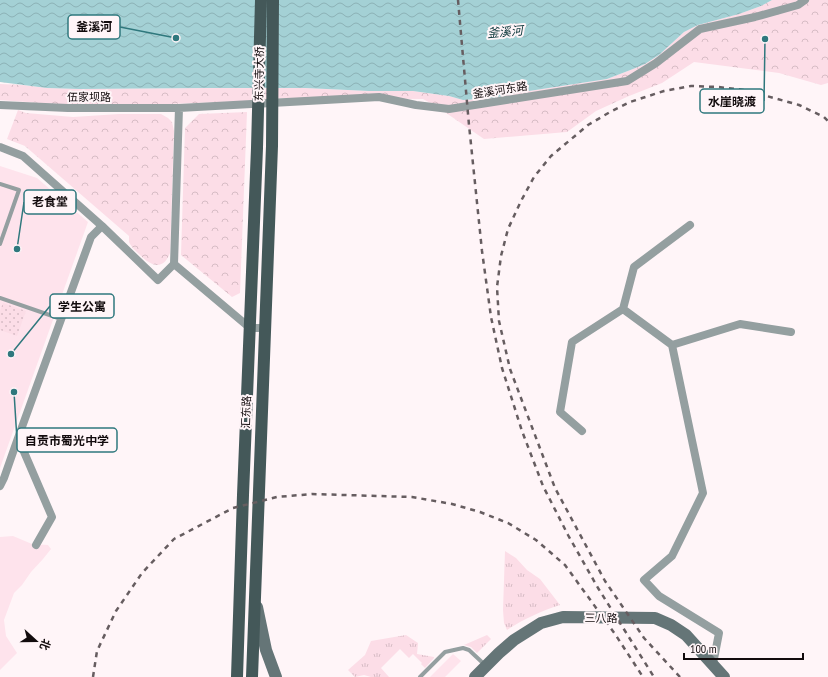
<svg xmlns="http://www.w3.org/2000/svg" width="828" height="677" viewBox="0 0 828 677" font-family="'PT Sans Narrow','Noto Sans SC',sans-serif">
<defs>
<pattern id="grass-tufts" width="24" height="20" patternUnits="userSpaceOnUse"><rect width="24" height="20" fill="#fcdde7"/><path d="M3 7l-1-3M5 7V3M7 7l1-3M15 17l-1-3M17 17v-4M19 17l1-3" fill="none" stroke="#d7bcc5"/></pattern>
<pattern id="park-crowns" width="20" height="18" patternUnits="userSpaceOnUse"><rect width="20" height="18" fill="#fcdde7"/><path d="M2 6a3 3 0 1 1 6 0M12 15a3 3 0 1 1 6 0" fill="none" stroke="#d7bcc5"/></pattern>
<pattern id="garden-dots" width="8" height="8" patternUnits="userSpaceOnUse"><rect width="8" height="8" fill="#fcdde7"/><path d="M2 2h.1M6 6h.1" fill="none" stroke="#d7bcc5" stroke-width="1.8" stroke-linecap="round"/></pattern>
<pattern id="water-waves" width="16" height="10" patternUnits="userSpaceOnUse"><rect width="16" height="10" fill="#a4d1d5"/><path d="M0 5q4-4 8 0t8 0" fill="none" stroke="#8cb2b6"/></pattern>
</defs>
<rect width="100%" height="100%" fill="#fff5f8"/>
<path fill="#fee3ec" d="M 0,166 L 37,178 L 88,222 L 0,468 Z
M 13,536 L 32,544 L 48,545 L 51,549 L 43,559 L 31,572 L 22,585 L 14,593 L 4,620 L 6,636 L 17,653 L 0,670 L 0,537 Z
M 453,654 L 461,661 L 445,677 L 430,677 Z"/>
<path fill="url(#grass-tufts)" d="M 505,551 L 516,558 L 527,570 L 540,579 L 560,605 C 541,611 524,619 507,630 L 504,623 L 503,610 Z
M 406,635 L 418,643 L 417,654 L 434,657 L 434,658 L 425,668 L 421,664 L 422,663 L 413,654 L 409,658 L 400,649 L 381,668 L 389,677 L 371,677 L 364,675 L 355,677 L 348,670 L 365,655 L 371,641 Z
M 487,635 L 491,639 L 477,653 L 471,647 L 464,645 Z"/>
<path fill="url(#park-crowns)" d="M 772,0 L 828,0 L 828,83 L 821,85 L 779,73 L 694,62 L 662,83 L 629,96 L 596,111 L 567,132 L 484,139 L 436,106 L 423,99 L 285,98 L 245,101 L 119,106 L 54,104 L 0,100 L 0,84 L 22,85 L 47,88 L 79,89 L 207,88 L 305,88 L 369,91 L 413,91 L 449,96 L 463,100 L 494,98 L 516,93 L 607,79 L 633,69 L 645,64 L 659,55 L 684,32 L 698,25 L 739,14 L 761,6 Z
M 18,110 L 26,113 L 73,117 L 119,114 L 161,114 L 168,118 L 172,122 L 174,131 L 170,253 C 163,271 151,266 140,255 C 136,251 131,247 129,242 C 129,240 129,238 129,236 L 25,146 L 7,139 Z
M 247,112 L 240,293 L 232,297 L 181,255 L 185,128 L 199,114 Z"/>
<path fill="url(#garden-dots)" d="M 3,303 L 26,311 L 17,336 L 0,330 L 0,311 Z"/>
<path fill="url(#water-waves)" d="M 0,0 L 772,0 L 761,6 L 739,14 L 698,25 L 684,32 L 659,55 L 645,64 L 633,69 L 607,79 L 516,93 L 494,98 L 463,100 L 449,96 L 413,91 L 369,91 L 305,88 L 207,88 L 79,89 L 47,88 L 0,82 Z"/>
<g fill="none" stroke-linecap="round" stroke-linejoin="round">
<path stroke="#949fa0" stroke-width="4" d="M 0,184 L 19,190 L 0,244
M 0,298 L 61,319
M 420,677 L 445,652 L 463,648 L 469,650 L 485,665"/>
<path stroke="#949fa0" stroke-width="8" d="M 0,105 L 68,108 L 179,108 L 379,97 L 416,105 L 449,109 L 627,81 L 656,63 L 700,29 L 755,17 L 798,5 L 805,0
M 179,108 L 174,264 L 250,328 L 265,328
M 0,147 L 23,156 L 102,226
M 623,309 L 672,345 L 703,493 L 672,556 L 644,580 L 659,596 L 719,633 L 713,664
M 672,345 L 740,324 L 791,332
M 582,431 L 560,412 L 572,342 L 623,309 L 634,267 L 690,225
M 0,486 L 4,478 L 18,438
M 36,545 L 52,517 L 18,438 L 91,237 L 102,226 L 158,280 L 174,264"/>
<path stroke="#657577" stroke-width="12" d="M 257,607 L 266,650 L 276,677
M 475,677 L 499,653 L 514,640 L 541,623 L 563,617 L 655,618 L 671,625 L 686,635 L 724,677"/>
<path stroke="#445859" stroke-width="12" d="M 237,677 L 243,495 L 257,148 L 261,0
M 252,677 L 272,146 L 273,0"/>
<path stroke="#665d60" stroke-width="2.5" stroke-dasharray="5 5" stroke-linecap="butt" d="M 458,0 L 469,125 L 482,251 L 491,317 L 502,368 L 522,431 L 543,486 L 568,535 L 598,588 L 654,677
M 93,677 L 97,651 L 116,611 L 142,573 L 174,539 L 233,508 L 277,497 L 312,494 L 412,497 L 452,504 L 480,512 L 508,523 L 536,540 L 565,565 L 615,634 L 643,677
M 680,677 L 644,638 L 605,581 L 555,488 L 510,369 L 499,321 L 497,287 L 501,256 L 508,229 L 521,201 L 534,177 L 551,156 L 588,125 L 610,112 L 630,102 L 664,91 L 691,86 L 718,87 L 745,90 L 799,105 L 824,117 L 828,121"/>
</g>
<g text-anchor="middle" stroke-width="4" stroke-linejoin="round" paint-order="stroke">
<g font-size="11" fill="#120b0d" stroke="#fff5f8">
<text transform="translate(259 74) rotate(-89)" y="4">东兴寺大桥</text>
<text transform="translate(500 90) rotate(-9)" y="4">釜溪河东路</text>
<text x="89" y="101">伍家坝路</text>
<text transform="translate(246 412) rotate(-88)" y="4">汇东路</text>
<text transform="translate(601 618) rotate(1)" y="4">三八路</text>
</g>
<g font-size="12" font-style="italic" fill="#043235" stroke="#fff5f8">
<text transform="translate(505 32) rotate(-5)" y="4">釜溪河</text>
</g>
</g>
<path fill="none" stroke="#2f787d" stroke-width="1.5" d="M176 38L120 27M765 39L764 101M17 249L24 202M11 354L50 306M14 392L17 440"/>
<g fill="#2f787d" stroke="#fff5f8" stroke-width="1.5">
<circle cx="176" cy="38" r="4"/>
<circle cx="765" cy="39" r="4"/>
<circle cx="17" cy="249" r="4"/>
<circle cx="11" cy="354" r="4"/>
<circle cx="14" cy="392" r="4"/>
</g>
<g fill="#fff5f8" stroke="#2f787d" stroke-width="1.5">
<rect x="68" y="15" width="52" height="24" rx="4"/>
<rect x="700" y="89" width="64" height="24" rx="4"/>
<rect x="24" y="190" width="52" height="24" rx="4"/>
<rect x="50" y="294" width="64" height="24" rx="4"/>
<rect x="17" y="428" width="100" height="24" rx="4"/>
</g>
<g font-size="12" text-anchor="middle" font-weight="bold" fill="#120b0d">
<text x="94" y="31">釜溪河</text>
<text x="732" y="106">水崖晓渡</text>
<text x="50" y="206">老食堂</text>
<text x="82" y="311">学生公寓</text>
<text x="67" y="445">自贡市蜀光中学</text>
</g>
<g transform="translate(36 641) rotate(111)" stroke="#fff5f8" stroke-width="3" paint-order="stroke">
<path d="M0-3L7 15L0 10L-7 15Z" fill="#120b0d"/>
<text y="-6" font-size="11" font-weight="bold" text-anchor="middle" fill="#120b0d">北</text>
</g>
<path d="M684 653v6h119v-6" fill="none" stroke="#120b0d" stroke-width="2"/>
<text x="690" y="653" font-size="12" fill="#120b0d" stroke="#fff5f8" stroke-width="3" paint-order="stroke">100 m</text>
</svg>
